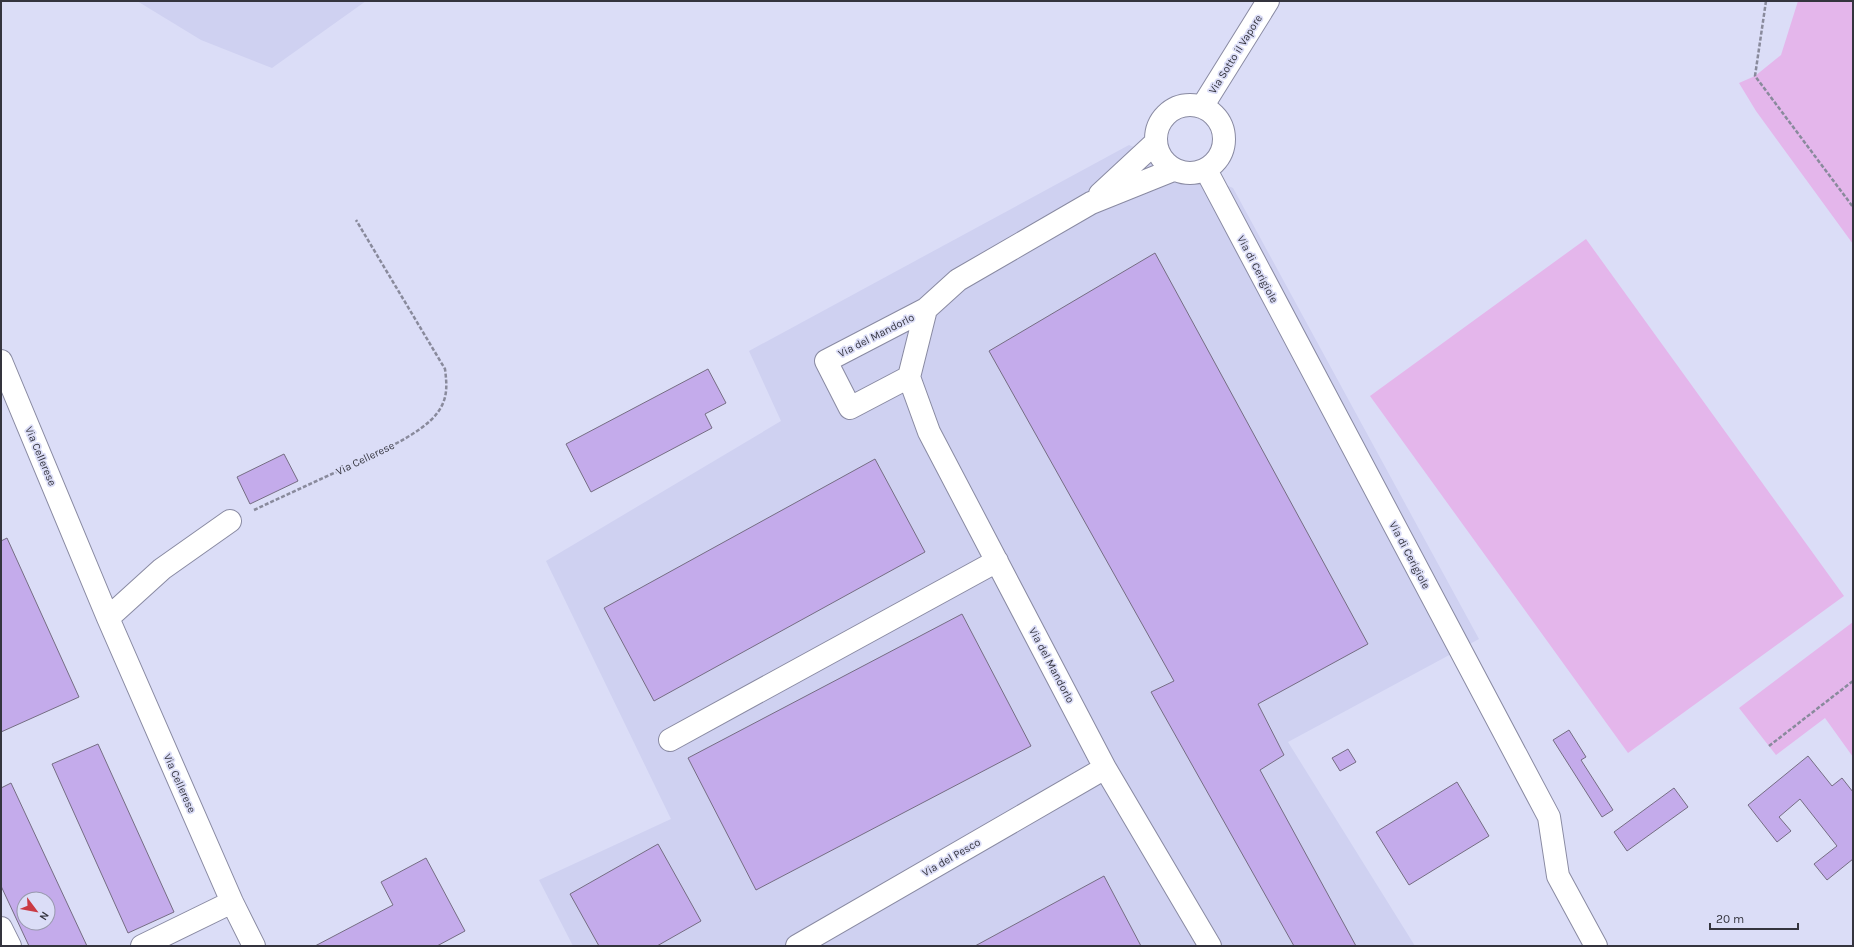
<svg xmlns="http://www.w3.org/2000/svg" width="1854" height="947" viewBox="0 0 1854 947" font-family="Karla,sans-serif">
<rect width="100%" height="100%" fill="#dbddf7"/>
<path fill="#cfd1f1" d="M 137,1 L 366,1 L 272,68 L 201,40 Z
M 1129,145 L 1233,188 L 1479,639 L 1288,742 L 1415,946 L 573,946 L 539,880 L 671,819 L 546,561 L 781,421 L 749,351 Z"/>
<path fill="#e4b6eb" d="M 1798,1 L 1853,1 L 1853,244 L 1756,111 L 1739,83 L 1755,76 L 1781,55 Z
M 1586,239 L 1844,596 L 1628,753 L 1370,396 Z
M 1853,622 L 1853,757 L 1825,718 L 1776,755 L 1739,708 Z"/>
<path fill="#c4abeb" stroke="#756d83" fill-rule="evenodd" d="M 1155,253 L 1368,644 L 1258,704 L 1284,755 L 1260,770 L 1356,946 L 1294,946 L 1151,692 L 1174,681 L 989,351 Z
M 708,369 L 726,403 L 705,414 L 712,428 L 591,492 L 566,444 Z
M 284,454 L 298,481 L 250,504 L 237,477 Z
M 875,459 L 925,552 L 654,701 L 604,608 Z
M 7,538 L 79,697 L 1,732 L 1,541 Z
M 962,614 L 1031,746 L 756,890 L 688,758 Z
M 1569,730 L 1586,757 L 1581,760 L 1613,810 L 1602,817 L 1553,740 Z
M 98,744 L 174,912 L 128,933 L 52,764 Z
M 1348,749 L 1356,762 L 1340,771 L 1332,758 Z
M 1808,756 L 1832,786 L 1842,778 L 1853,792 L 1853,859 L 1827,880 L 1814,864 L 1837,846 L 1800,799 L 1779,817 L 1791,831 L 1777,842 L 1748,805 Z
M 1457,782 L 1489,836 L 1409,885 L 1376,832 Z
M 11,783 L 87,946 L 29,946 L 1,886 L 1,788 ZM 24,899 L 48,899 L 48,923 L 24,923 Z
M 1674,788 L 1688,807 L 1627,851 L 1614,832 Z
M 658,844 L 701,921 L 657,946 L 599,946 L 570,894 Z
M 426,858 L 465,931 L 437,946 L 315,946 L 393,905 L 381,882 Z
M 1104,876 L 1141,946 L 975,946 Z"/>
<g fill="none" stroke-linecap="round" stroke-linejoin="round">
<defs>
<path id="minor" d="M1156 139a34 34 0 1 1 68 0a34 34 0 1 1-68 0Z
M 1202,107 L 1268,1
M 1173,170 L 1091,203 L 958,280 L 926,309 L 909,377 L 929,432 L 1105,768 L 1210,946
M 1206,170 L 1549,817 L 1558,876 L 1596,946
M 1100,194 L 1155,143
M 1,361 L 108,618 L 232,902 L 254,946
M 909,377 L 850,408 L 826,361 L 926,309
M 108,618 L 162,569 L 230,521
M 670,740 L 997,561
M 1,928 L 10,946
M 142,946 L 232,902
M 797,946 L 1105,768"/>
</defs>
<use href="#minor" stroke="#898aa2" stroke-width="24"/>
<path stroke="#898a9c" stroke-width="2.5" stroke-dasharray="4 2" stroke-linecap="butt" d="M 1766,1 L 1755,76 L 1853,207
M 1153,117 L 1155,113 L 1176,102
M 254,510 C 284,496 314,482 345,468 C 371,455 421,436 438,412 C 448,398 447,385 445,369 L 356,220
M 1769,746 L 1853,681"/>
<use href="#minor" stroke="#fff" stroke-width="22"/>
</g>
<g text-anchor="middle" stroke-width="3.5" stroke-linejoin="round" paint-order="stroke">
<g font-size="11" fill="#34343e" stroke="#dbddf7">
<text transform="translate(1235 54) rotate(-58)" y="4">Via Sotto il Vapore</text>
<text transform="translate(1258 269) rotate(62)" y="4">Via di Cerigiole</text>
<text transform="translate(876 335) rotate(-27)" y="4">Via del Mandorlo</text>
<text transform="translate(41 456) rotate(67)" y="4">Via Cellerese</text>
<text transform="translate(365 458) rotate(-26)" y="4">Via Cellerese</text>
<text transform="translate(1410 555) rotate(62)" y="4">Via di Cerigiole</text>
<text transform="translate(1052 665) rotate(62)" y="4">Via del Mandorlo</text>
<text transform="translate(180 783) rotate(66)" y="4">Via Cellerese</text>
<text transform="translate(951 857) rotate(-30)" y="4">Via del Pesco</text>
</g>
</g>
<rect width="1854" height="947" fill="none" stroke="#34343e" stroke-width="4"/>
<g transform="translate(36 911) rotate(122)"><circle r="19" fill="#dbddf7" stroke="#9899ad"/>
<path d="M0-3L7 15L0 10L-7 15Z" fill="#ca3a44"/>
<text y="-6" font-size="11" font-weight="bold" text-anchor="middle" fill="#34343e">N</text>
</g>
<path d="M1710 923v6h88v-6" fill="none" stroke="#34343e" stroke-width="2"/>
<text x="1716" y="923" font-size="12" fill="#34343e" stroke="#dbddf7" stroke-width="3" paint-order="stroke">20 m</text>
</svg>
